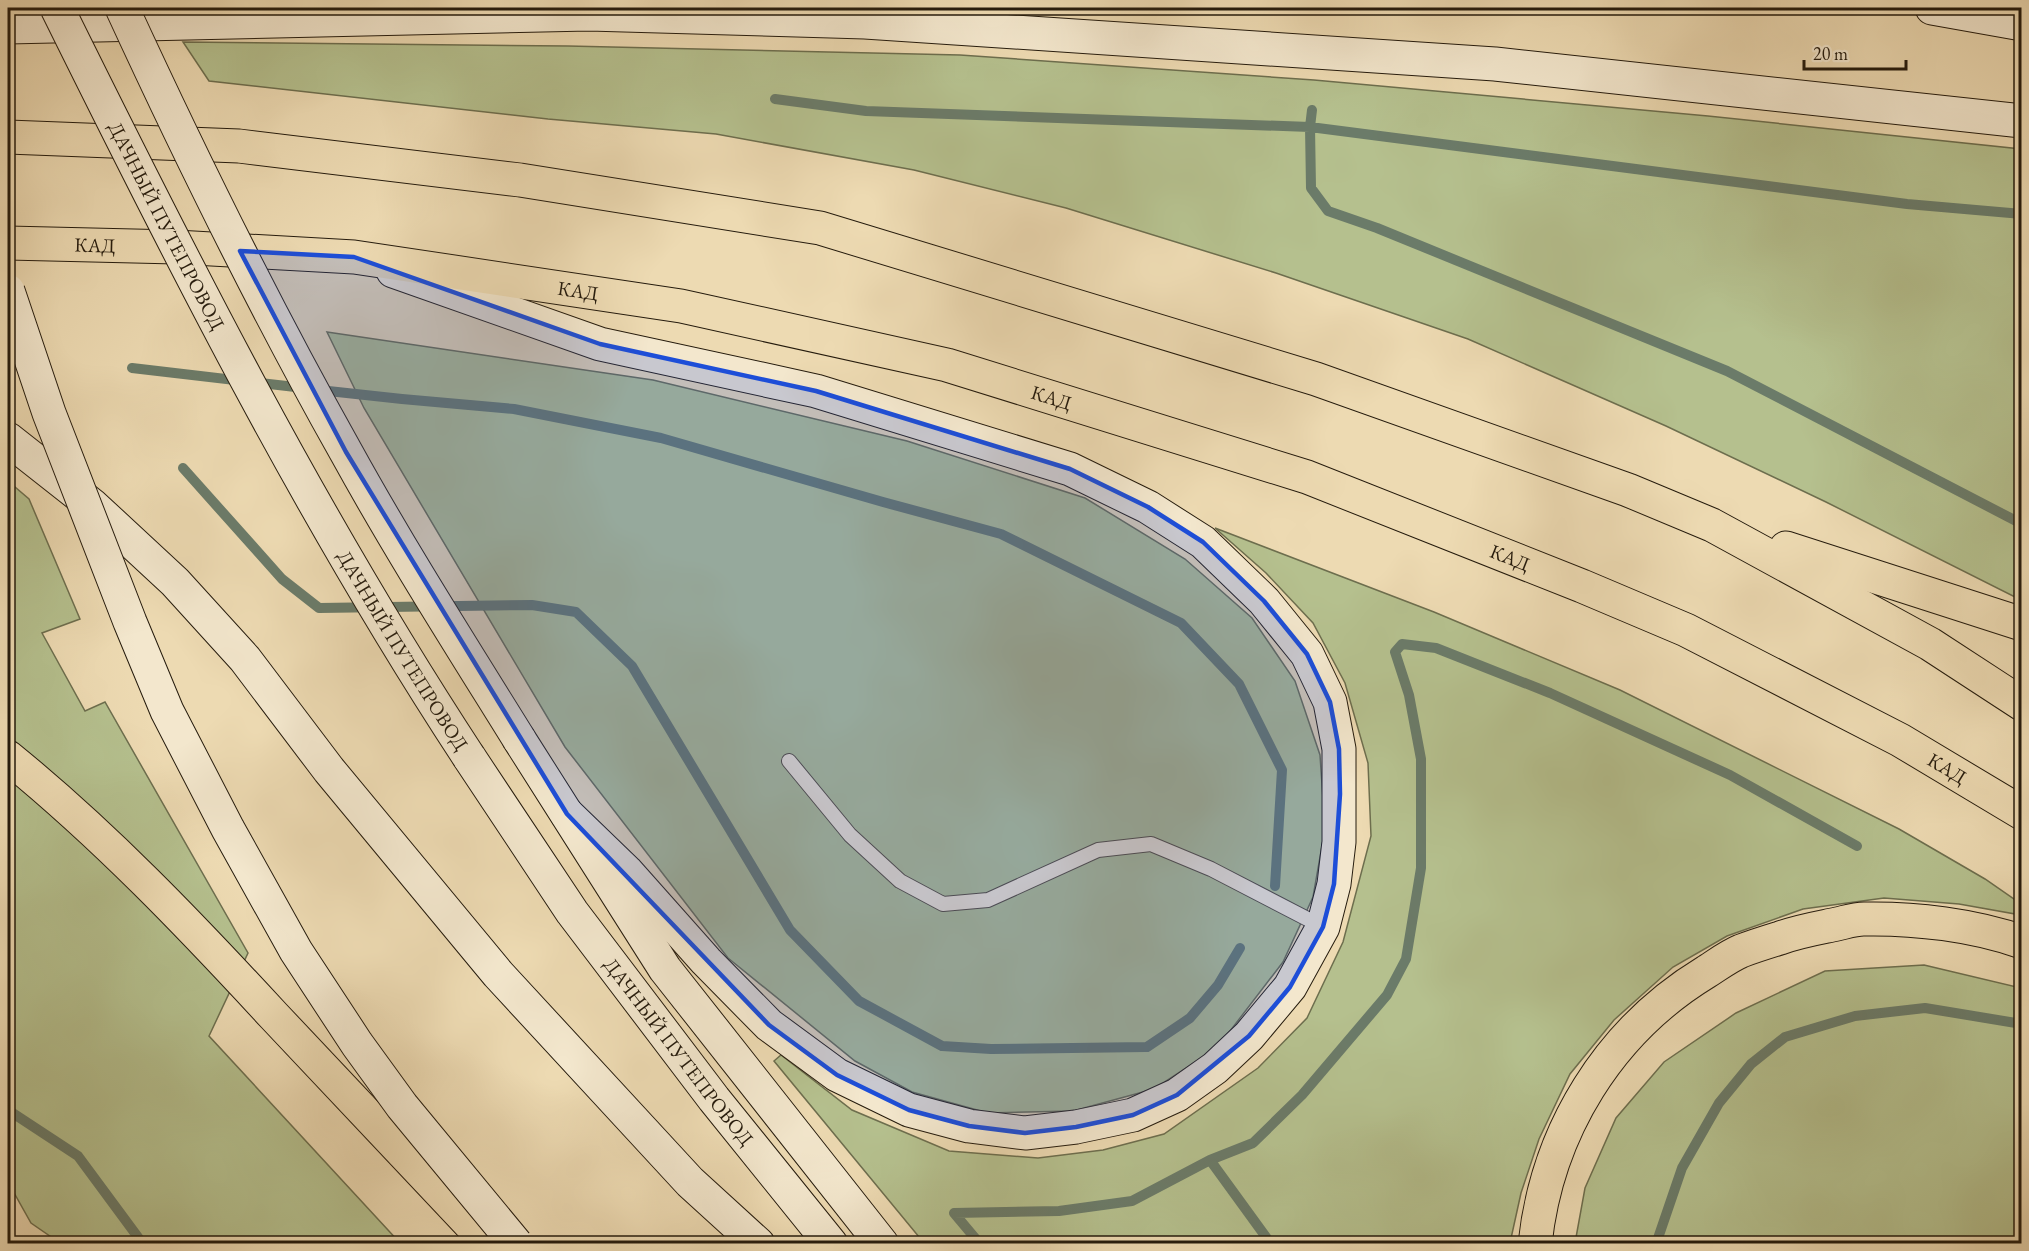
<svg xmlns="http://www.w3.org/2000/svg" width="2029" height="1251" viewBox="0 0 2029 1251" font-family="'EB Garamond',serif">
<rect width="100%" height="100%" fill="#eddab2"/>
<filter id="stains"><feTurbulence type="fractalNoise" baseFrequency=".00333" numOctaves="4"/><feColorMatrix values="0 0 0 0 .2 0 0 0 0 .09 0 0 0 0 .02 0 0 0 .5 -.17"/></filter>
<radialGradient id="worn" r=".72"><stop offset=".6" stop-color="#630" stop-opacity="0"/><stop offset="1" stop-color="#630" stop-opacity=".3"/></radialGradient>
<path fill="#b5c08e" stroke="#6d6e4e" stroke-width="1.5" d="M 183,42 L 568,46 L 960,55 L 1314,80 L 1708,116 L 2021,149 L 2021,600 L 1826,502 L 1666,426 L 1468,339 L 1276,273 L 1066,208 L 914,170 L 716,134 L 548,119 L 209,81 Z
M 327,332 L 653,380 L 907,441 L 1085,498 L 1185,559 L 1252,618 L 1295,681 L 1320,755 L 1325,829 L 1313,897 L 1283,962 L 1217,1048 L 1154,1089 L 1073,1111 L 988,1113 L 912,1092 L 855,1061 L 728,958 L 565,747 L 364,408 Z
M 8,481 L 29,499 L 80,619 L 42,633 L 85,711 L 105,702 L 248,953 L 209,1036 L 400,1243 L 60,1243 L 31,1223 L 8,1182 Z
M 1215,528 L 1434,612 L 1620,690 L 1899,829 L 1985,879 L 2021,904 L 2021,915 L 1959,904 L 1884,898 L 1803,909 L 1727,936 L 1673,967 L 1614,1020 L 1570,1074 L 1539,1139 L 1521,1193 L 1510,1243 L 924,1243 L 774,1061 L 781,1055 L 852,1110 L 949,1151 L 1038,1158 L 1103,1150 L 1164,1134 L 1258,1068 L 1307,1018 L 1343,942 L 1371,836 L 1368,763 L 1345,683 L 1313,623 L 1266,573 Z
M 1924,965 L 2021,988 L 2021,1243 L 1575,1243 L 1585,1188 L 1616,1118 L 1664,1062 L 1736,1013 L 1825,971 Z"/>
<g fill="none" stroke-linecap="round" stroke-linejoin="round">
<path stroke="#6b7b69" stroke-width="10" d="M 775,99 L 866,111 L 1310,127 L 1312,110
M 2022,214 L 1907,204 L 1310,127 L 1311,188 L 1328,211 L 1377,228 L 1727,371 L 2022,524
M 132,368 L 304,388
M 319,390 L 402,399 L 514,409 L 661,438 L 883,502 L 1001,534 L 1181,623 L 1239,684 L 1282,770 L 1275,886
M 183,468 L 282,579 L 319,608 L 532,605 L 576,612 L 632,666 L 790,930 L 859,1001 L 942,1046 L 991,1049 L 1147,1047 L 1190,1018 L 1218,985 L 1240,948
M 8,1110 L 78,1156 L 143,1244
M 1210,1160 L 1253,1143 L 1302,1095 L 1387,995 L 1406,959 L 1421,868 L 1421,759 L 1409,695 L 1395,652 L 1402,644 L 1436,648 L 1550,693 L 1730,775 L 1857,846
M 980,1244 L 954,1213 L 1059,1211 L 1132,1201 L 1210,1160 L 1271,1244
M 1656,1244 L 1682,1168 L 1719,1103 L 1751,1064 L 1785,1037 L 1855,1016 L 1925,1008 L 2016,1023 L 2022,1026"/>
<defs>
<path id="service" d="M 789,761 L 850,835 L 900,881 L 943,904 L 988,900 L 1098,850 L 1151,844 L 1211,869 L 1323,927"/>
<g id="secondary">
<path d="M 1932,8 L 2022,24"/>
<path d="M 8,27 L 589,14 L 865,22 L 1495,64 L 2022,121"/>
<path d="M 393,271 L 600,344 L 816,391 L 1070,469 L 1148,507 L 1203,542 L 1264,601 L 1307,654 L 1330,702 L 1339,749 L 1339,842 L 1334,884 L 1323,927 L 1290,987 L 1249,1036 L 1215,1068 L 1177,1095 L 1133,1115 L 1076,1127 L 1025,1133 L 969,1126 L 909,1110 L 837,1075 L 769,1025 L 706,961 L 626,871 L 567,814"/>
<path d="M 8,439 L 93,506 L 175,582 L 245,659 L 329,770 L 498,974 L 690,1182 L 758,1244"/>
<path d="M 519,739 L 665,969 L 882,1244"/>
<path id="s1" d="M 469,757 L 572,912 L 714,1099 L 831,1244"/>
</g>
<g id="motorway">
<path d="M 8,137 L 239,146 L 520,180 L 820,228 L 1316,379 L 1628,490 L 1712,525 L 1930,644 L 2022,704"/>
<path id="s2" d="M 8,243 L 176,247 L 354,257 L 681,306 L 947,365 L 1307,477 L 1582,586 L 1686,630 L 1900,740 L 2022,813"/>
<path d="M 1786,548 L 2022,624"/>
<path d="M 8,757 C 104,835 190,925 274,1016 C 346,1092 417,1168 489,1244"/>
<path d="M 1535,1244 C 1547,1131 1609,1031 1706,972 C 1717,965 1729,956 1741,951 C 1754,946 1767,942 1780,938 C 1799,931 1818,928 1837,924 C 1846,922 1855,919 1864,919 C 1915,918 1974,925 2022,942"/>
</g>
</defs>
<use href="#service" stroke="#574b36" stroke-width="16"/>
<use href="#secondary" stroke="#251b0d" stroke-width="35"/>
<use href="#motorway" stroke="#251b0d" stroke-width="35"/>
<use href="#service" stroke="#f3e7cd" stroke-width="14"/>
<use href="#secondary" stroke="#f3e7cd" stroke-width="33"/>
<use href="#motorway" stroke="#eddab2" stroke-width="33"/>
<defs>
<g id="secondary-bridge">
<path id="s3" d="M 57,8 C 183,263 312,518 469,757"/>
<path d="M 122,8 C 191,158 265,308 346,452 C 400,550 460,644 519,739"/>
<path d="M 8,291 L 49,413 L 130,622 L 167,711 L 228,829 L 296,951 L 357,1044 L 402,1106 L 516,1244"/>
</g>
</defs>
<use href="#secondary-bridge" stroke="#251b0d" stroke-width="35" stroke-linecap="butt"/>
<use href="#secondary-bridge" stroke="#f3e7cd" stroke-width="33"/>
</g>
<path fill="#1d4ed8" fill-opacity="0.2" stroke="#1d4ed8" stroke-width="4.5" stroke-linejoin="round" d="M 240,251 L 354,257 L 600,344 L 816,391 L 1070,469 L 1148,507 L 1203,542 L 1264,601 L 1307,654 L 1330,702 L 1339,749 L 1340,794 L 1334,884 L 1323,927 L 1290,987 L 1249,1036 L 1177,1095 L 1133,1115 L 1076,1127 L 1025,1133 L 969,1126 L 909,1110 L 837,1075 L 769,1025 L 567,814 L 346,452 Z"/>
<g text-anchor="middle" stroke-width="5" stroke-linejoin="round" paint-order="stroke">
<g font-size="20" fill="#251b0d" stroke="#f3e7cd">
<text dy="7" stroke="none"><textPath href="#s3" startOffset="244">ДАЧНЫЙ ПУТЕПРОВОД</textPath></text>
<text dy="7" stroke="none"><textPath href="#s2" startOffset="87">КАД</textPath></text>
<text dy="7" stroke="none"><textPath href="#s2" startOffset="573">КАД</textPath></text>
<text dy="7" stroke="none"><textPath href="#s2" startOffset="1059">КАД</textPath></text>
<text dy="7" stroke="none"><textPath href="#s2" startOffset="1545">КАД</textPath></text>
<text dy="7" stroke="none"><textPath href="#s3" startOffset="730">ДАЧНЫЙ ПУТЕПРОВОД</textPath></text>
<text dy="7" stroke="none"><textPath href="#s2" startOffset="2031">КАД</textPath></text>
<text dy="7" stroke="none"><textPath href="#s1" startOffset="362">ДАЧНЫЙ ПУТЕПРОВОД</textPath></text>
</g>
</g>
<rect width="2029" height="1251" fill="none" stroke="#eddab2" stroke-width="30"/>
<rect x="9" y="9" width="2011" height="1233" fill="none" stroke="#251b0d" stroke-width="3"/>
<rect x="15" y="15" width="1999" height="1221" fill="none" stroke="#251b0d" stroke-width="1.5"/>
<path d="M1804 60v9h102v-9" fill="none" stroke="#251b0d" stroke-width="3"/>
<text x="1813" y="60" font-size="18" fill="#251b0d" stroke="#f3e7cd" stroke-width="4.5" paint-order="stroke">20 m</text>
<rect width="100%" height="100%" filter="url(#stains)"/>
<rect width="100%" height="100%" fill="url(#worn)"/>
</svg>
